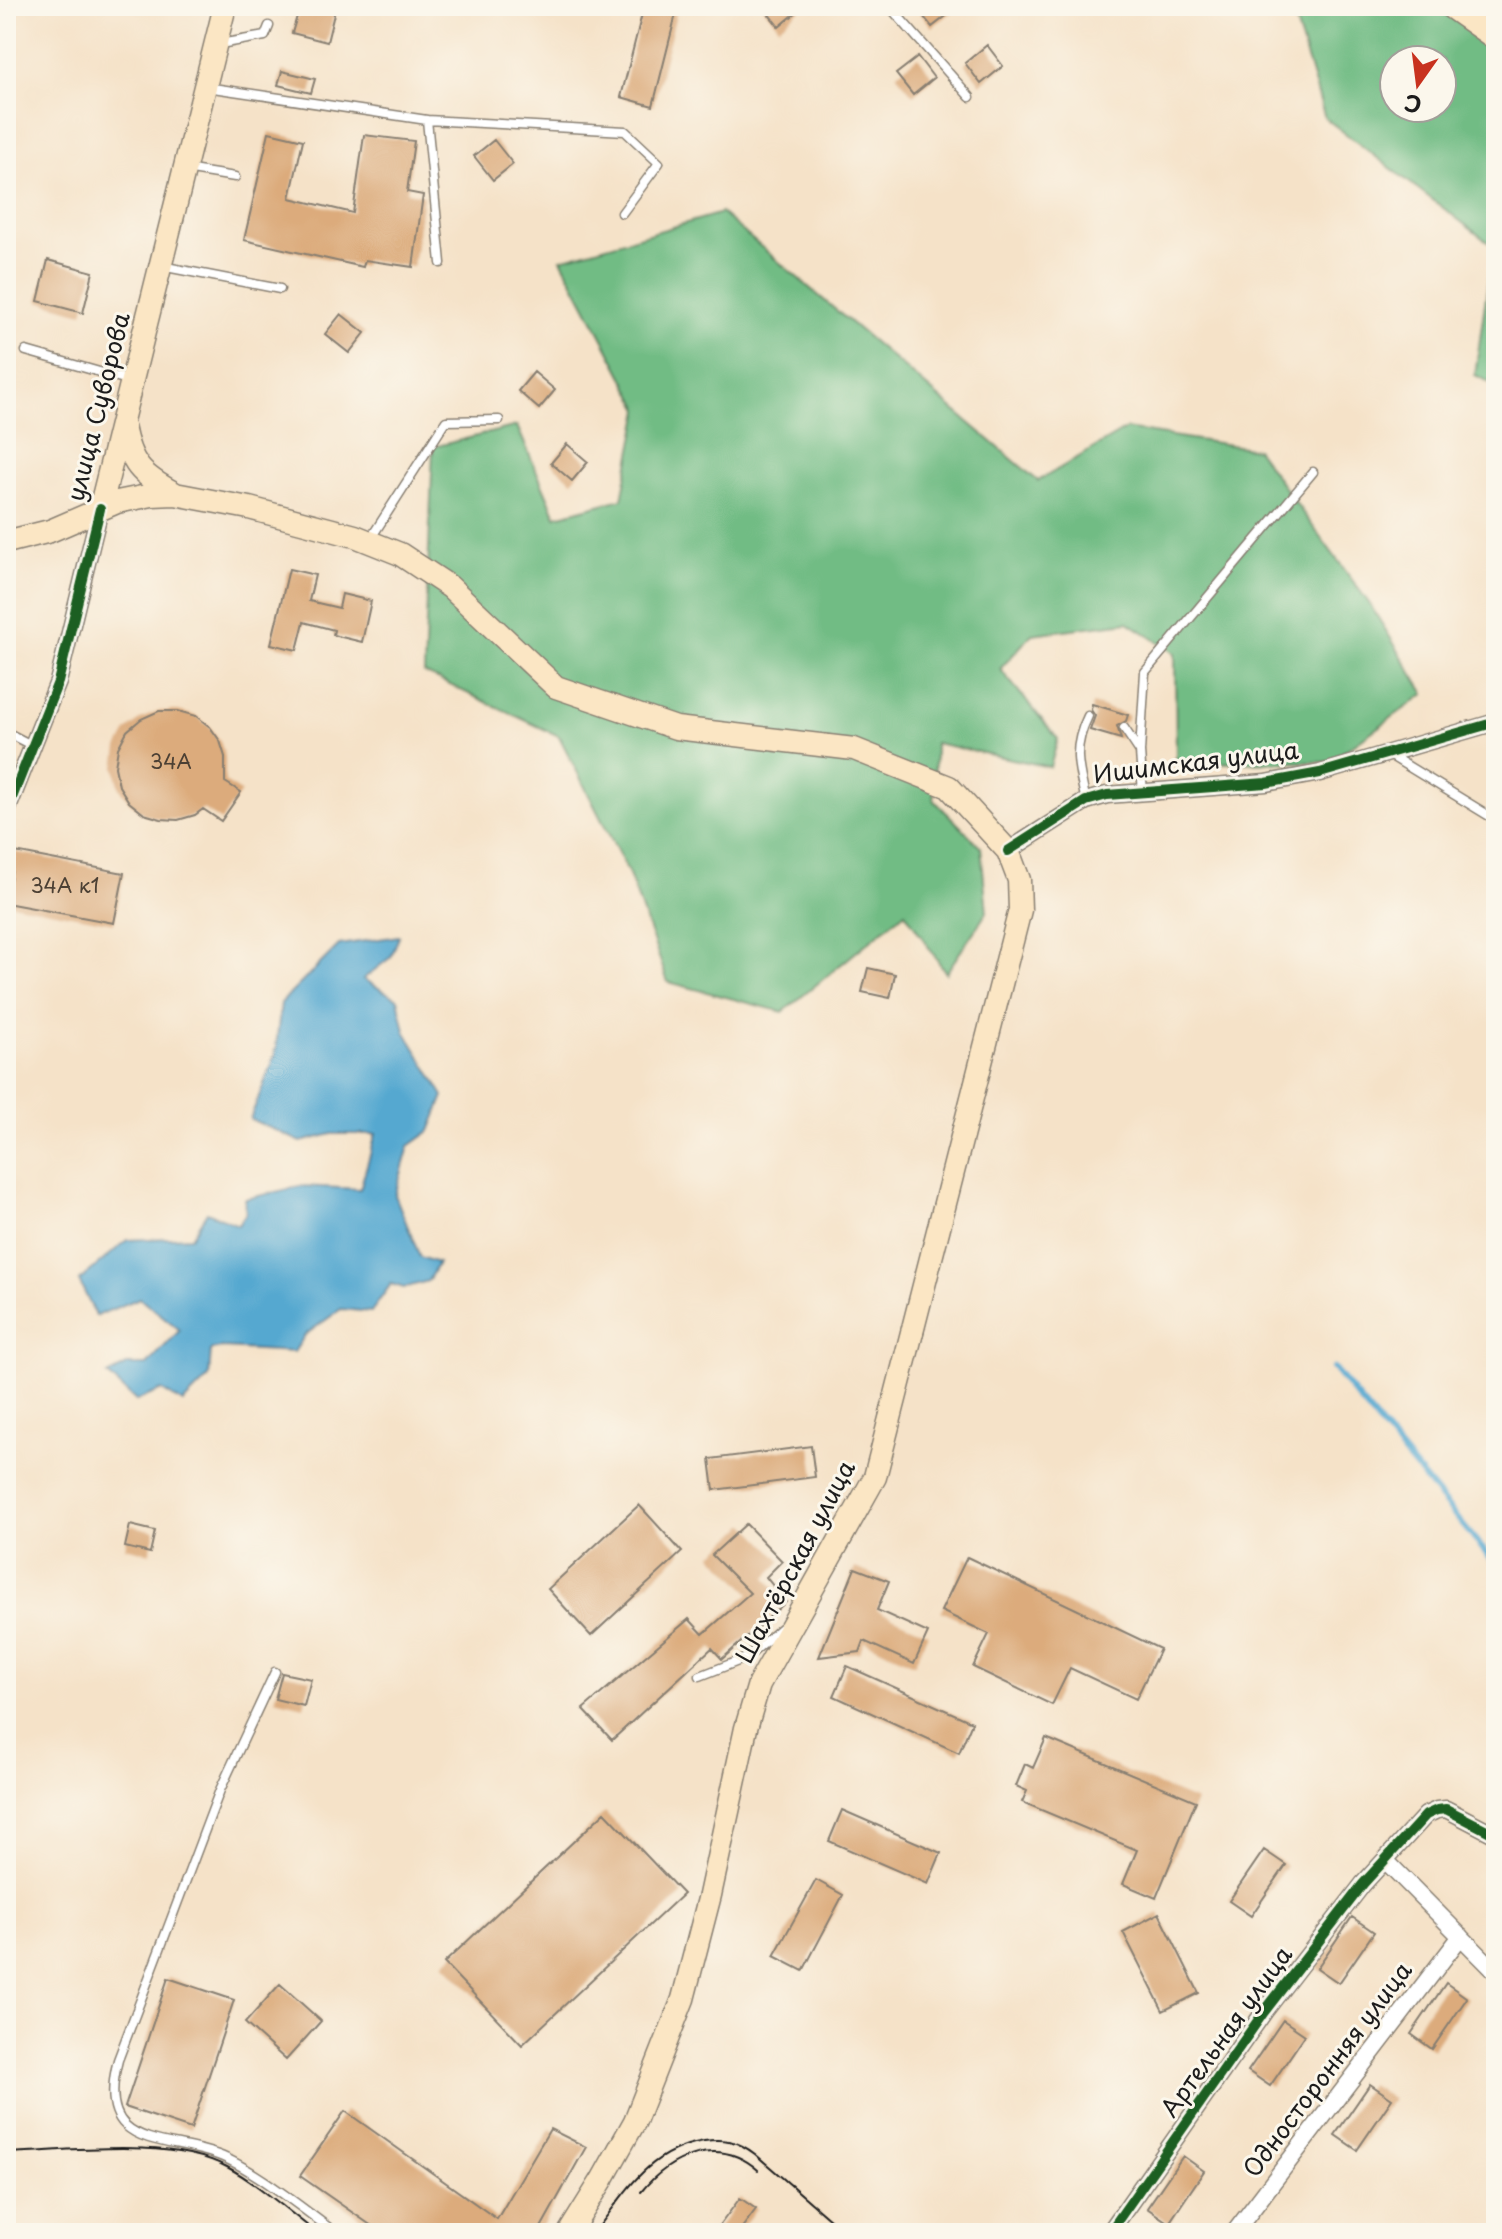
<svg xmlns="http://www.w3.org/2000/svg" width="1502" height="2239" viewBox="0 0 1502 2239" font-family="'Playpen Sans',sans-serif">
<rect width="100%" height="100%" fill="#fbf7ec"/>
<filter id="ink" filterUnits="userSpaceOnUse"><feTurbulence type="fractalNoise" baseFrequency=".0125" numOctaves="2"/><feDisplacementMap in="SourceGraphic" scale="16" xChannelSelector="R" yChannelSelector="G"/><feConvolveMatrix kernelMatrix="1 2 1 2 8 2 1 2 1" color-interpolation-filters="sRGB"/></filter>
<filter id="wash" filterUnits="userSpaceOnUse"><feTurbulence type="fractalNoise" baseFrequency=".006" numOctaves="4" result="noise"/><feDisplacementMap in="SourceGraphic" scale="32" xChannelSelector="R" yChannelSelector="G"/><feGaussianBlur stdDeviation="1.8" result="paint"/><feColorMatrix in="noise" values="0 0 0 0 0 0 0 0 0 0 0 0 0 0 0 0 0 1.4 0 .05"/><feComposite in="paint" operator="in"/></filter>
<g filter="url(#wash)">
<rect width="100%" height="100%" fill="#f5e2c8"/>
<path fill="#71bc84" stroke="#466c50" stroke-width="2" fill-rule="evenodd" d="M 1291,6 L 1496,6 L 1496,386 L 1475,375 L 1493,246 L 1325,118 ZM 1394,60 L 1442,60 L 1442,108 L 1394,108 Z
M 721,213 L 1038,481 L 1126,429 L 1256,449 L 1369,603 L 1425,694 L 1329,762 L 1176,763 L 1175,653 L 1128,622 L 1032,634 L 1000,669 L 1058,739 L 1050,767 L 935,743 L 934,800 L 981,847 L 987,912 L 946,973 L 905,912 L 783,1012 L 668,982 L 628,872 L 559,736 L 424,673 L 433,447 L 517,426 L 556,516 L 622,499 L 640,409 L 561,259 Z"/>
<path fill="#55a8d0" stroke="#386276" stroke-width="2" d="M 399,936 L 391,957 L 363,979 L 398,999 L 405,1031 L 444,1096 L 430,1131 L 409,1146 L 395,1195 L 420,1257 L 438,1263 L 428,1281 L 404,1288 L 391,1284 L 371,1312 L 341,1309 L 305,1335 L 294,1352 L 222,1348 L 211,1350 L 209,1377 L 183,1403 L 162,1390 L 136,1401 L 108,1375 L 127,1365 L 147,1365 L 180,1330 L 140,1298 L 96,1316 L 79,1281 L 127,1240 L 191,1237 L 207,1212 L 238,1225 L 246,1213 L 245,1199 L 302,1186 L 360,1189 L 376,1134 L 332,1134 L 301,1142 L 250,1119 L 275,1056 L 281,1003 L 339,945 Z"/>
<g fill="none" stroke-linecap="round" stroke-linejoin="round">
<path stroke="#55a8d0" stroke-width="6" d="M 1333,1368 L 1496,1565"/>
</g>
<g id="blocks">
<path fill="#dcab7c" d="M 300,6 L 336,6 L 327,42 L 292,33 Z
M 644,6 L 678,6 L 653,106 L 621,97 Z
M 762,6 L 804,6 L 779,27 Z
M 915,6 L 959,6 L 932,27 Z
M 987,45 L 1003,66 L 981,84 L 965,63 Z
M 918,57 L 934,78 L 913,95 L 896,74 Z
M 282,71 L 315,79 L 311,93 L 278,85 Z
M 269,132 L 303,140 L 290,198 L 353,213 L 364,135 L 414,141 L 407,192 L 423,195 L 413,267 L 365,260 L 363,267 L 244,240 Z
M 494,140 L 513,164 L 493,180 L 474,156 Z
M 48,260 L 93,272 L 83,313 L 38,301 Z
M 341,314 L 365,333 L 349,353 L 325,334 Z
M 534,372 L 555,390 L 539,409 L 518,391 Z
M 567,444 L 588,462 L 572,481 L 551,463 Z
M 289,569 L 315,575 L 309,601 L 339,608 L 342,594 L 371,601 L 362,642 L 333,635 L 334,630 L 304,622 L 297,650 L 271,644 Z
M 1092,704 L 1128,715 L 1126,721 L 1117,726 L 1121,739 L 1090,730 L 1095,716 L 1091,710 Z
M 159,711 L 178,711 L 196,716 L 210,727 L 220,741 L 225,757 L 225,782 L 241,792 L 221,821 L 203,809 L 195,815 L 178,820 L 161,819 L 144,814 L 129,802 L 119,786 L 115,767 L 118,748 L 127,731 L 141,719 Z
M 15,852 L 124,873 L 114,923 L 6,903 Z
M 868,968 L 895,974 L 890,998 L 862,992 Z
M 811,1446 L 815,1477 L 714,1490 L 710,1459 Z
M 639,1505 L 682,1552 L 591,1636 L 548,1589 Z
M 746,1524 L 782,1561 L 766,1577 L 786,1602 L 722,1659 L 712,1648 L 612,1740 L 583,1709 L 689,1619 L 703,1634 L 750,1593 L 712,1555 Z
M 130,1525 L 155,1531 L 150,1553 L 125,1547 Z
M 967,1557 L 1160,1649 L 1136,1699 L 1070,1668 L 1052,1705 L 973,1667 L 989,1634 L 941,1611 Z
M 855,1568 L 889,1581 L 877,1610 L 928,1633 L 914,1664 L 864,1641 L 860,1652 L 819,1657 Z
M 847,1666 L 972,1722 L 959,1753 L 834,1696 Z
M 282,1673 L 311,1679 L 304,1706 L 275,1699 Z
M 1046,1738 L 1196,1801 L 1156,1898 L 1123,1884 L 1137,1850 L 1022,1802 L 1027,1791 L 1016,1786 L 1025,1764 L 1033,1768 Z
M 842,1810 L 941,1853 L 928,1884 L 829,1841 Z
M 605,1812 L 683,1894 L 522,2045 L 444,1963 Z
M 1264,1850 L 1286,1865 L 1251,1916 L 1229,1901 Z
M 816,1880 L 843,1895 L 803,1971 L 774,1956 Z
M 1159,1913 L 1199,1993 L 1163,2011 L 1123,1932 Z
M 1352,1917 L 1374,1932 L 1339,1983 L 1317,1968 Z
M 168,1978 L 234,2000 L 191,2129 L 125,2107 Z
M 1446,1983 L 1467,1998 L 1432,2049 L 1411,2034 Z
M 280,1984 L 321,2021 L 286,2060 L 245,2023 Z
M 1283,2020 L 1305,2035 L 1270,2086 L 1248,2071 Z
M 1370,2084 L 1392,2099 L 1357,2150 L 1335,2135 Z
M 345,2111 L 497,2219 L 550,2129 L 586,2147 L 538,2233 L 382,2233 L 300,2176 Z
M 1183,2156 L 1204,2171 L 1169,2223 L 1147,2208 Z
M 740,2198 L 756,2209 L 738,2233 L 714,2233 Z"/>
</g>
</g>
<g filter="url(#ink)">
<use href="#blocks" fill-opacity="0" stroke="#887f72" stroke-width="2"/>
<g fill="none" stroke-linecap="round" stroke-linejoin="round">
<defs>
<path id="service" d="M 889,6 L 970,97
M 220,44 L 265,36 L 269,26
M 206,87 L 427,120 L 441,263
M 427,120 L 625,131 L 659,163 L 622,213
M 185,169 L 235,177
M 161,266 L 280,289
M 26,351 L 131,381
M 369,541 L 446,421 L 499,420
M 1124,728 L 1140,752 L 1143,793
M 6,732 L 33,746
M 1140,752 L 1145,672 L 1313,472
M 1388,754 L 1496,820
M 1086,801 C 1078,766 1072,749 1088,716
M 275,1672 L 220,1790 L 118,2060 C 94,2151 164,2135 218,2155 C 253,2168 304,2210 336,2233
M 700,1676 L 746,1658 L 782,1627"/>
<path id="minor" d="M 6,813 L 58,682 L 100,509
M 1008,851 L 1086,801 L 1107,795 L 1266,783 L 1320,773 L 1496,722
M 1386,1861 L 1496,1972
M 1109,2233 L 1264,2012 L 1363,1884 L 1426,1815 L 1437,1810 L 1446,1809 L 1496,1835
M 1234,2233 L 1461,1936"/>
<path id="secondary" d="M 1449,6 L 1496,39
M 123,426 C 130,464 141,475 174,493
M 100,509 L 225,6
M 6,542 L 50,531 L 117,502 L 152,495 L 175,494 L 249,508 L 355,536 L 400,554 L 450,587 L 556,687 L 676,728 L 854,749 L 949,787 L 1008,851 L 1019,880 L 1020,910 L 875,1477 L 759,1684 L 746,1728 L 710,1895 L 683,1999 L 635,2121 L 602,2180 L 569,2233"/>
</defs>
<use href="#service" stroke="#887f72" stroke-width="11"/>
<use href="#minor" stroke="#887f72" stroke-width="19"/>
<use href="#secondary" stroke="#887f72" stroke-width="25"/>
<use href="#service" stroke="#fff" stroke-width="8"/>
<use href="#minor" stroke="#fff" stroke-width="16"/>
<use href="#secondary" stroke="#fbe6c4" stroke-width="22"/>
<path stroke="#1c1c1c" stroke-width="2" d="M 6,2153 C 69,2151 172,2137 227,2167 C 257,2183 289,2212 317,2233
M 641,2192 C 670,2156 719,2135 758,2170
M 594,2233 C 627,2191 647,2151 704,2141 C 725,2138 738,2141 755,2154 L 846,2233"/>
<defs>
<path id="cycleway" d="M 6,813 L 58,682 L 100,509
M 1008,851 L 1086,801 L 1107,795 L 1266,783 L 1320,773 L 1496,722
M 1109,2233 L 1264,2012 L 1363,1884 L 1426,1815 L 1437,1810 L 1446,1809 L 1496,1835"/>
</defs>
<use href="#cycleway" stroke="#fbf7ec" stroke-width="15"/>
<use href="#cycleway" stroke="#1b5e20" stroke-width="10"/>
</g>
</g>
<g text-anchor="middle" stroke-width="6" stroke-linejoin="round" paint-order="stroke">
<g font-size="20" fill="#4c4034">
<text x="171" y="769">34А</text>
<text x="65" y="893">34А к1</text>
</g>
<g font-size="24" fill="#1c1c1c" stroke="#fbf7ec">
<text transform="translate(99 407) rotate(-76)" y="8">улица Суворова</text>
<text transform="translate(1196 763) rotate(-7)" y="8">Ишимская улица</text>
<text transform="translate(796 1562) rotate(-62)" y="8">Шахтёрская улица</text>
<text transform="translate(1227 2032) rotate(-54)" y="8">Артельная улица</text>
<text transform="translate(1328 2070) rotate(-53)" y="8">Односторонняя улица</text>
</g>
</g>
<rect width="1502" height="2239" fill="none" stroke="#fbf7ec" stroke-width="32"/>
<g transform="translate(1418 84) rotate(194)"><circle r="38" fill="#fbf7ec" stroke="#a29f99" stroke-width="2"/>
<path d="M0-6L14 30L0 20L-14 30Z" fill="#c8321e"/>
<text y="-12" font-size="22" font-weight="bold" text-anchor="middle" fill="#1c1c1c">С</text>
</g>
</svg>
